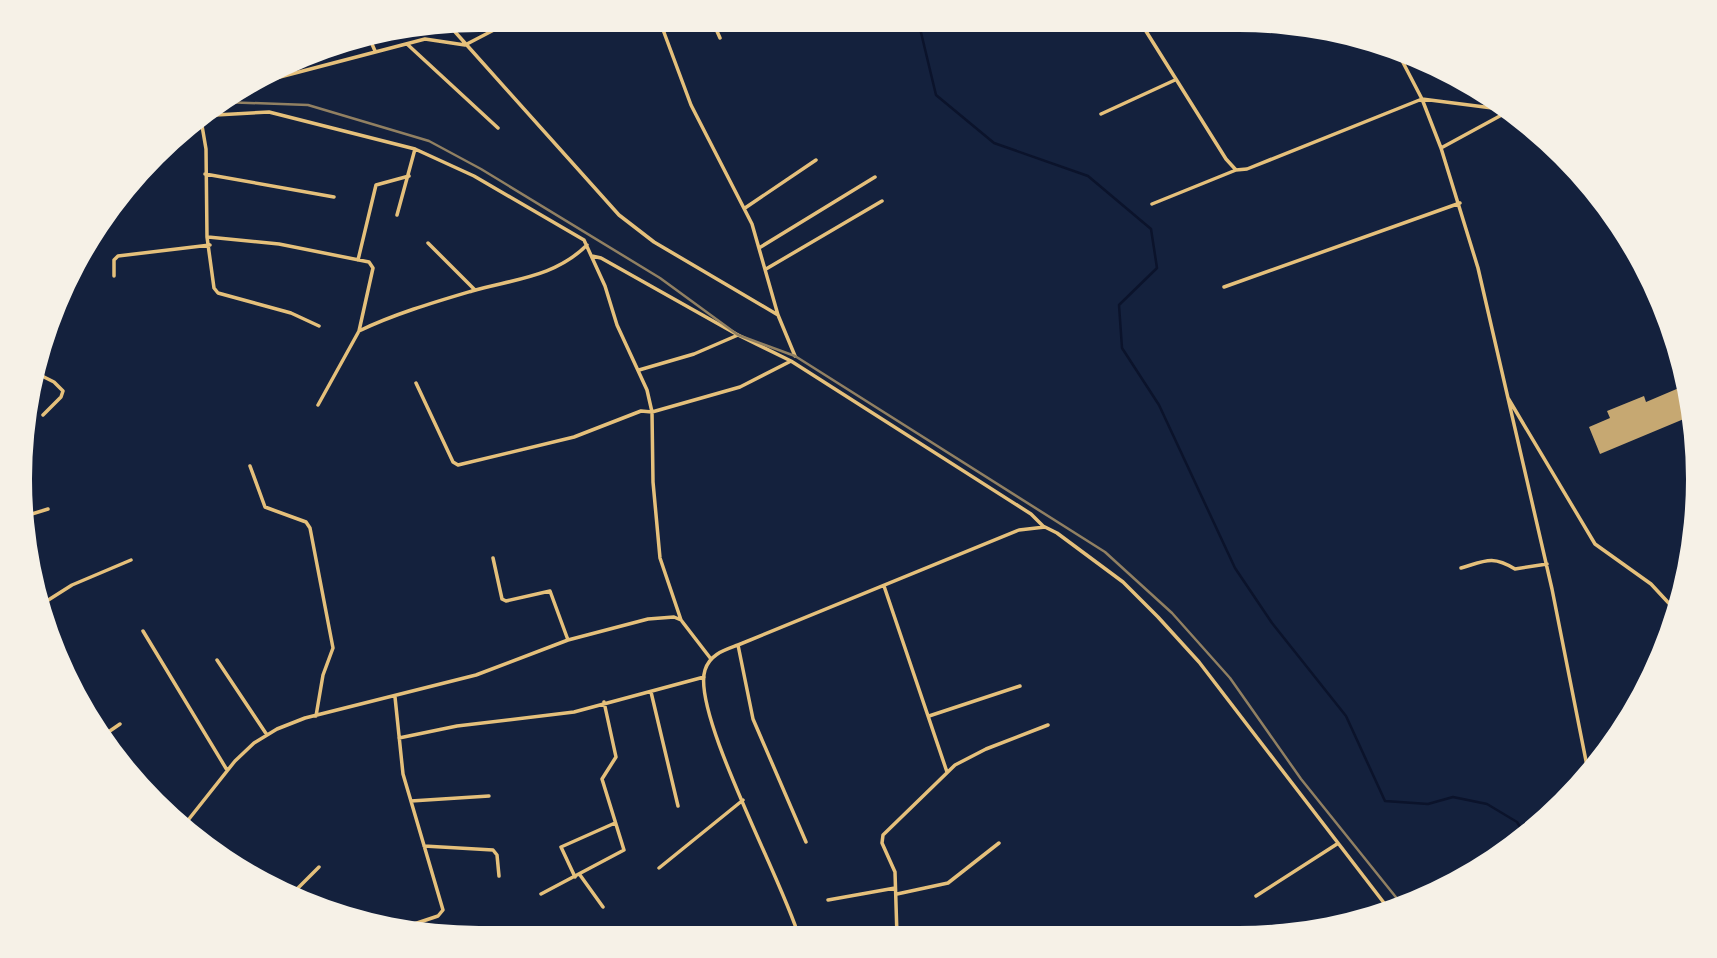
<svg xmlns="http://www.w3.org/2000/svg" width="1717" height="958" viewBox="0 0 1717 958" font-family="'Exo 2',sans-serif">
<rect width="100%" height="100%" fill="#14213d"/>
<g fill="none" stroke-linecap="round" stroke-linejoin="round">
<path stroke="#0b132b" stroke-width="2.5" d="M 918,20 L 936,95 L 994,143 L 1088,176 L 1151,229 L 1157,268 L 1119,305 L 1122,348 L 1159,405 L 1235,568 L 1272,623 L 1346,716 L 1385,801 L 1428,804 L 1453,797 L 1487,804 L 1517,822 L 1525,835"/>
</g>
<path fill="#c6a872" d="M 1686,385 L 1691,416 L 1600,454 L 1589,427 L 1610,418 L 1607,411 L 1644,396 L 1646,402 Z"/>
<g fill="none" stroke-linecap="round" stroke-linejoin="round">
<path stroke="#e5c07b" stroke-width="3.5" d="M 659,19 L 691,105 L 752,224 L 778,315 L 795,356
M 712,20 L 720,38
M 1139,20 L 1226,159 L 1236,170 L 1247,169 L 1422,99 L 1508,110
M 448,24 L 619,215 L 654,242 L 778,315
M 663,30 L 690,20
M 369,37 L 375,51
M 407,44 L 498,128
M 1396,49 L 1422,99 L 1441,148 L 1478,268 L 1552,589 L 1588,771
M 257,83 L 425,39 L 465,45 L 515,19
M 200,114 L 206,149 L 207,237 L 214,288 L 218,293 L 291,313 L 319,326
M 1101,114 L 1175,80
M 198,116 L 269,112 L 415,149 L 474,176 L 584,240 L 605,286 L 617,325 L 647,390 L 652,412 L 653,482 L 660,558 L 681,620
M 1441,148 L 1509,111
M 205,174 L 334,197
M 1152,204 L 1236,170
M 745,208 L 816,160
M 397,215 L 415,149
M 208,237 L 279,244 L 369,262 L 373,268 L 359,331
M 428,243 L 475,290
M 759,248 L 875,177
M 592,256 L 601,258 L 738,335 L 791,361 L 1031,514 L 1043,526
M 358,260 L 376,185 L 409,176
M 766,269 L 882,201
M 114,276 L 114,260 L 118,256 L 210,245
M 69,284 L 70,284
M 1224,287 L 1460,203
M 639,370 L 694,354 L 738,335
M 34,372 L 54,382 L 63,391 L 61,397 L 43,415
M 416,383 L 453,462 L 458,465 L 574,437 L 641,411 L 652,412 L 740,387 L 791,361
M 1508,398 L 1595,544 L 1651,584 L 1677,612
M 318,405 L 359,331 C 394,314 435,302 472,291 C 514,279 555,277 587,245
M 250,466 L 265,507 L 306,522 L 310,528 L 333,648 L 323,675 L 316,716
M 22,517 L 48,509
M 493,558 L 502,599 L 506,601 L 550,591 L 568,640
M 1461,568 C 1485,561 1492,555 1515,569 L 1547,564
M 884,586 L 947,772
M 42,604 L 72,585 L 131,560
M 143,631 L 227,770
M 738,645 L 753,719 L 806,842
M 217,660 L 267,735
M 651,692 L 678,806
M 395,697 L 403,774 L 443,910 L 438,916 L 402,928
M 929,716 L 1020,686
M 104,735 L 120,724
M 399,738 L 457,726 L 574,712 L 704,677
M 411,801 L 489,796
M 185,824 L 235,761 L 254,743 L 277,729 L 305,718 L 476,675 L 568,640 L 648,619 L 674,617 L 681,620 L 711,659
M 424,846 L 493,850 L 497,855 L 499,876
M 659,868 L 743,800
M 580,875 L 603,907
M 575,877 L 561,847 L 615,823
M 541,894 L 624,850 L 602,779 L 616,757 L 604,702
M 897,894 L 948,883 L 999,843
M 290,896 L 319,867
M 1256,896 L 1337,844
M 828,900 L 895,888
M 897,936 L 895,872 L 882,843 L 883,835 L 955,765 L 986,749 L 1048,725
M 1051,936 L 1059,933
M 799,937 C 783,881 691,713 705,670 C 710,654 725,650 738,645 L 1019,530 L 1045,527 L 1057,533 L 1123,582 L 1158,617 L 1199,662 L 1391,912"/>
<path stroke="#918062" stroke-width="2.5" d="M 222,102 L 308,105 L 429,141 L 481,169 L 660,278 L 738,335 L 795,356 L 1105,552 L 1172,613 L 1230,678 L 1301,779 L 1403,906"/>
</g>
<path d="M0 0H1717V958H0ZM479 32H1239A447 447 0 0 1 1686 479V479A447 447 0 0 1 1239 926H479A447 447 0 0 1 32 479V479A447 447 0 0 1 479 32Z" fill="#f6f1e7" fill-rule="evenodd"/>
</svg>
